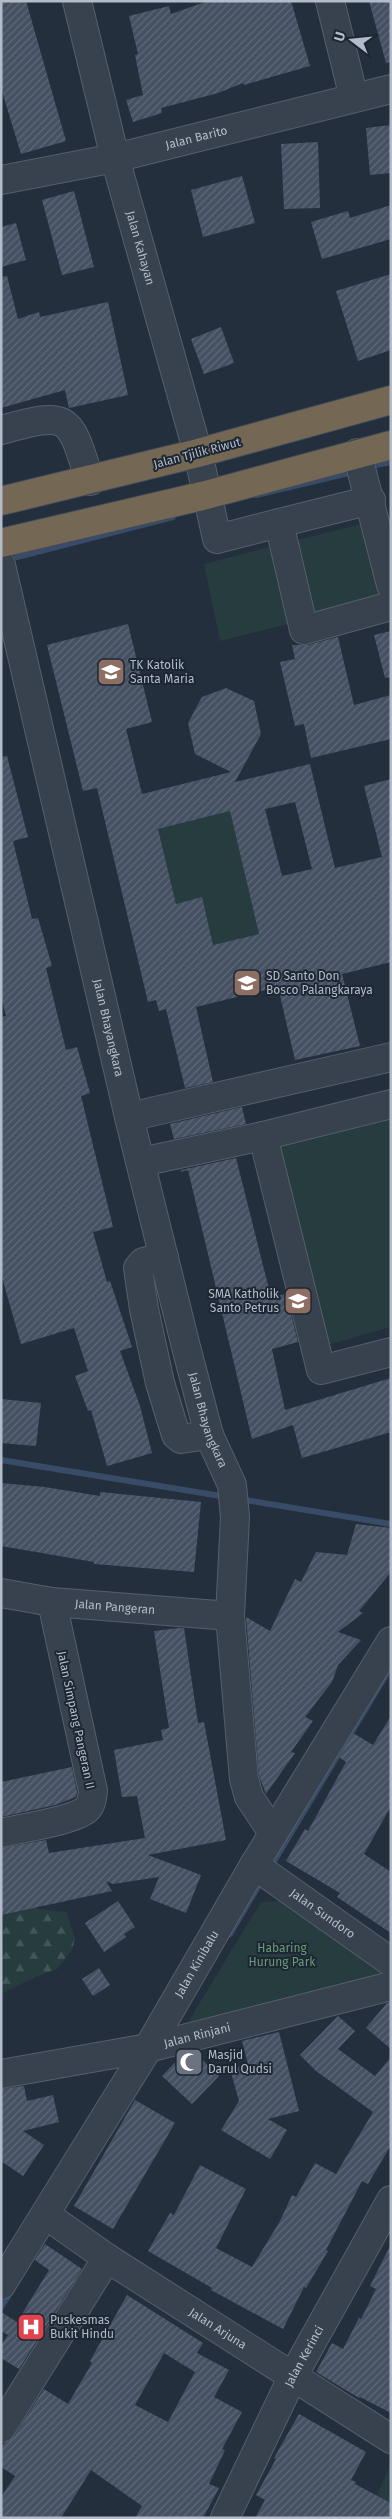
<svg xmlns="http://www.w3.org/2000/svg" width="392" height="2519" viewBox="0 0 392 2519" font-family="'Fira Sans',sans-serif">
<defs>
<pattern id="forest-firs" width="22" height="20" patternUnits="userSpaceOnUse" patternTransform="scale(1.25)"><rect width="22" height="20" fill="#263c3f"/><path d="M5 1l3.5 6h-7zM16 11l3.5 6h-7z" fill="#435659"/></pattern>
<pattern id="building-hatch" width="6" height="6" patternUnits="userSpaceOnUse" patternTransform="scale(1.25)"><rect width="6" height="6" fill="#455162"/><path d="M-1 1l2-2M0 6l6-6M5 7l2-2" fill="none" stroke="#5d6877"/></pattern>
</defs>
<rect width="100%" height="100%" fill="#242f3e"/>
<path fill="#263c3f" d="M 369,522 L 386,598 L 309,619 L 289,542 Z
M 269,547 L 288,624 L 220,641 L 204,564 Z
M 230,811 L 259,934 L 213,945 L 202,898 L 176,904 L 158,829 Z
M 391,1119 L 391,1327 L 324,1346 L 275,1147 Z
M 286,1901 L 391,1973 L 185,2027 L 261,1902 Z
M 390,2466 L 391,2466 L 391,2503 L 377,2495 Z"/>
<path fill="url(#forest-firs)" d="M 30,1908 L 66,1912 L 75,1938 L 72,1950 L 57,1969 L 35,1977 L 1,1994 L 1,1910 Z"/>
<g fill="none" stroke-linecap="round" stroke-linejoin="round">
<path stroke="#394c67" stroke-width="6" d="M 376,465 L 391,462
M 256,495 L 353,472
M 17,557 L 173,517
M 1,1460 L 227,1497
M 239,1499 L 391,1524
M 270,1868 L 386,1675
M 230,1934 L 263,1878
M 1,2307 L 12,2290"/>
</g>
<path fill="url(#building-hatch)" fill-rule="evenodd" d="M 1,1 L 26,1 L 66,141 L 21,154 L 1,88 Z
M 208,1 L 291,1 L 310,66 L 244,85 L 243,83 L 218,93 L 161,108 L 162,113 L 133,122 L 126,100 L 143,95 L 135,55 L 138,54 L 129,16 L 169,6 L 171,14 Z
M 369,1 L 391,1 L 391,62 L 386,63 Z
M 391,125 L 391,173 L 370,175 L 366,128 Z
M 318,142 L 320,208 L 284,209 L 281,144 Z
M 242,176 L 255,223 L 203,237 L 191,190 Z
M 74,191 L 94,267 L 62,275 L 42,200 Z
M 391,205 L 391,239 L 322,259 L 311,222 L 348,211 L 350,218 Z
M 16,223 L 26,260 L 1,267 L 1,227 Z
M 391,274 L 391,350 L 358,361 L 336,291 Z
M 7,276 L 18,319 L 39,312 L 40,317 L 108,302 L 128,395 L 69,408 L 65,390 L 1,408 L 1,277 Z
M 221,327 L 234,363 L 204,374 L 191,339 Z
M 128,624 L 152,722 L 126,729 L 142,794 L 231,772 L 195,754 L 188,723 L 202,697 L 226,688 L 254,701 L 261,734 L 235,782 L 310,764 L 335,868 L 382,857 L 364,786 L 391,779 L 391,962 L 342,974 L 360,1046 L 295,1060 L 278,987 L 196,1007 L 213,1082 L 185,1088 L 166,1009 L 159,1011 L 156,1000 L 148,1002 L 97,788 L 83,791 L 47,645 ZM 295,802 L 312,869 L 282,876 L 265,809 ZM 230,811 L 259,934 L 213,945 L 202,897 L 176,904 L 158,829 Z
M 391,631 L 391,677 L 385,678 L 374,635 Z
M 338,637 L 354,705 L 391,695 L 391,739 L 311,758 L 304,724 L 295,726 L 280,662 L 295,659 L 292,645 L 308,645 Z
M 7,756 L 28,837 L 13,841 L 32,919 L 38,918 L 52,966 L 46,968 L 66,1050 L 77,1047 L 90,1093 L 81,1096 L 113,1227 L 93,1232 L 107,1282 L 110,1281 L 132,1347 L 120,1351 L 140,1406 L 152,1453 L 107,1466 L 91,1410 L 88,1411 L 75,1376 L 88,1371 L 74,1328 L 21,1344 L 1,1274 L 1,1017 L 6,1016 L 1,996 L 1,757 Z
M 242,1107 L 246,1124 L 174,1139 L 170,1124 Z
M 236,1158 L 271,1297 L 286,1294 L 298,1342 L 272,1349 L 285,1410 L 391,1378 L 391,1432 L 302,1458 L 293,1425 L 252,1439 L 188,1170 L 181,1172 L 181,1170 Z
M 1,1399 L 41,1403 L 36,1446 L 1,1443 Z
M 1,1483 L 45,1487 L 100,1496 L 100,1492 L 201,1502 L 194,1572 L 94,1564 L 94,1562 L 1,1546 Z
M 356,1524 L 391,1528 L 391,1572 L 359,1611 L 363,1613 L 338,1632 L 361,1640 L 338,1665 L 332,1682 L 305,1717 L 313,1721 L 291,1752 L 295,1753 L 266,1794 L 259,1776 L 246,1617 L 270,1631 L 295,1579 L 301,1582 L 316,1552 L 347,1555 Z
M 179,1628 L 184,1628 L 198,1723 L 204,1722 L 226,1840 L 148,1855 L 201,1875 L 186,1913 L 150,1899 L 159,1877 L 113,1884 L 106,1881 L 112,1891 L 1,1915 L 1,1848 L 46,1840 L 49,1853 L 145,1838 L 137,1796 L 122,1797 L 114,1750 L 163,1740 L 161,1730 L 169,1728 L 154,1631 Z
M 391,1716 L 391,1806 L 364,1854 L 391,1872 L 391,1933 L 337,1897 L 340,1893 L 286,1861 L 305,1829 L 308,1831 L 346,1762 L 339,1757 L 353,1733 L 373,1745 Z
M 72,1767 L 77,1792 L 76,1797 L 55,1805 L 1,1817 L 1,1782 Z
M 118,1901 L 135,1927 L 124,1934 L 126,1937 L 104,1952 L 85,1923 Z
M 99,1968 L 110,1985 L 93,1996 L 82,1979 Z
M 391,2002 L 391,2049 L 366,2028 L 387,2003 Z
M 338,2016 L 355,2031 L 338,2049 L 375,2076 L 391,2057 L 391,2145 L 368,2184 L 362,2181 L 326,2250 L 328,2251 L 306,2288 L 304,2287 L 283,2329 L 211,2290 L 212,2288 L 148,2251 L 170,2213 L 174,2215 L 200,2165 L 246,2189 L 216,2248 L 252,2267 L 280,2221 L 292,2195 L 296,2197 L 315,2163 L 336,2174 L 373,2112 L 316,2071 L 300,2055 Z
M 279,2032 L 299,2111 L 268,2119 L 287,2130 L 270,2159 L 221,2130 L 239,2101 L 230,2069 L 248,2064 L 242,2041 Z
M 194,2052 L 219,2076 L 192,2104 L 162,2076 L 181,2056 Z
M 24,2086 L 27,2101 L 53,2095 L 59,2122 L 23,2131 L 44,2145 L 23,2176 L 1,2161 L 1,2089 Z
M 135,2100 L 175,2123 L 113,2229 L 74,2206 Z
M 45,2244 L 82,2269 L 19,2369 L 1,2358 L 1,2345 L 8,2335 L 1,2331 L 1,2312 L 17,2322 L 49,2270 L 35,2260 Z
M 391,2244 L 391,2413 L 360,2397 L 359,2398 L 316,2372 L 332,2343 L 343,2349 L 359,2318 L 361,2319 L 376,2289 L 370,2286 Z
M 127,2295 L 203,2343 L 197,2353 L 229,2370 L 214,2397 L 242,2412 L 222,2449 L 225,2450 L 209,2484 L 219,2488 L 203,2518 L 135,2518 L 142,2506 L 91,2470 L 61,2518 L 1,2518 L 1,2497 L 15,2476 L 1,2467 L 1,2446 L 14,2436 L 44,2389 L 68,2404 L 92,2363 L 90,2361 ZM 164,2353 L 195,2372 L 168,2422 L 135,2405 Z
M 299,2414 L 366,2452 L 351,2480 L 356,2482 L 355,2484 L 391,2503 L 391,2518 L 255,2518 L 265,2500 L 256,2495 L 276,2459 L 274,2458 Z"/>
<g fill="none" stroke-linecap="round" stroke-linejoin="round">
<defs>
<g id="minor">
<path id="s1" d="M 77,1 L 115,158 L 198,453 L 217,539 L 279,523 L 304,630 L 391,606"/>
<path d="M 330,1 L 354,98"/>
<path id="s2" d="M 1,180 L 115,158 L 391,89"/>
<path d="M 1,430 C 70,411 69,414 90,481"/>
<path d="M 357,453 L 391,585"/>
<path d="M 279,523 L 371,500"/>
<path id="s3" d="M 1,565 L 129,1117 L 185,1343 L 209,1435 L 232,1485 L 235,1517 L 230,1616 L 244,1779 L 249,1797 L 273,1833"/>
<path d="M 129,1117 L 391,1057"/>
<path d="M 263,1136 L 321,1370 L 391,1352"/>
<path d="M 141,1162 L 263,1136 L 391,1104"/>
<path d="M 164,1257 L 143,1262 L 138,1268 L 144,1309 L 160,1383 L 176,1435 L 181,1439 L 209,1435"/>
<path id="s4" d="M 1,1593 L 52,1602 L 230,1616"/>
<path d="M 1,1833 C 21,1828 74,1821 87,1809 C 92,1804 92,1797 93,1791 L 52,1602"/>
<path id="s5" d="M 254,1865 L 391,1962"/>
<path id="s6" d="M 1,2074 L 148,2048 L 391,1986"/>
<path id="s7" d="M 46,2215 L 107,2258 L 391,2439"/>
<path id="s8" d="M 1,2285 L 148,2048 L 254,1865 L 391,1641"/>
<path d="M 1,2428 L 107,2258"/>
<path id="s9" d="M 225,2518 L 293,2376 L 391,2200"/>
</g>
<path id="highway" d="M 1,501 L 198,453 L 391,400
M 1,543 L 206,495 L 391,445"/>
</defs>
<use href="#minor" stroke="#565f6c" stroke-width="30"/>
<use href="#highway" stroke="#434c59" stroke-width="30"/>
<use href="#minor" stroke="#38414e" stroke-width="28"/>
<use href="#highway" stroke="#746855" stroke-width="28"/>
</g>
<defs>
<symbol id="school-square" viewBox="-11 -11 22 22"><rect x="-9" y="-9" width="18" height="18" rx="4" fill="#8d6e63" stroke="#1d2633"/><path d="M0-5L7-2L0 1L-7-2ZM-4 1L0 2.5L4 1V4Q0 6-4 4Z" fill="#fff"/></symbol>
<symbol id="mosque-square" viewBox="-11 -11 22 22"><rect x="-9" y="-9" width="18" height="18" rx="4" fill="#6b7280" stroke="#1d2633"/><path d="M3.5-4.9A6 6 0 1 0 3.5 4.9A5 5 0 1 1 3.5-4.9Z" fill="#fff"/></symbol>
<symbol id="hospital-square" viewBox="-11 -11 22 22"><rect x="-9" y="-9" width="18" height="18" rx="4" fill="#e0444e" stroke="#1d2633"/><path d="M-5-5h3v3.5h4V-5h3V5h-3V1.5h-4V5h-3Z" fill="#fff"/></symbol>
</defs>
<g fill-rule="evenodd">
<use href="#school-square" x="95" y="656" width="32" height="32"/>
<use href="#school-square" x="231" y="967" width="32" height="32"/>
<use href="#school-square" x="282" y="1285" width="32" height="32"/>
<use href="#mosque-square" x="173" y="2046" width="32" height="32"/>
<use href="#hospital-square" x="15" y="2311" width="32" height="32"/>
</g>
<g text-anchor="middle" stroke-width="4" stroke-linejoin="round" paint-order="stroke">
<g font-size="12" fill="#b4bcc9" stroke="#1d2633">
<text dy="4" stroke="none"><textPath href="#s2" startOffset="200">Jalan Barito</textPath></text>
<text dy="4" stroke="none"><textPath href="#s1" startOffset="255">Jalan Kahayan</textPath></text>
<text transform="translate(197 453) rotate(-15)" y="4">Jalan Tjilik Riwut</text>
<text dy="4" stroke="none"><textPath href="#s3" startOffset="475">Jalan Bhayangkara</textPath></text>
<text dy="4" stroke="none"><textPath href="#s3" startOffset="880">Jalan Bhayangkara</textPath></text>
<text dy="4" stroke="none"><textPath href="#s4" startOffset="115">Jalan Pangeran</textPath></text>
<text transform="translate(76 1720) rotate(78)" y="4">Jalan Simpang Pangeran II</text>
<text dy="4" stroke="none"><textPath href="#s5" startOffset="84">Jalan Sundoro</textPath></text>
<text dy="4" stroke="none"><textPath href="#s8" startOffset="376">Jalan Kinibalu</textPath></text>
<text dy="4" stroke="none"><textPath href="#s6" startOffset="200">Jalan Rinjani</textPath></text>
<text dy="4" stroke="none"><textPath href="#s7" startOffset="206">Jalan Arjuna</textPath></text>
<text dy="4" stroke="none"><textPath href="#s9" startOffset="180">Jalan Kerinci</textPath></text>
</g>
<g font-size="12" fill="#b4bcc9" stroke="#1d2633" text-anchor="start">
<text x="130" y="669">TK Katolik<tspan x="130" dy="14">Santa Maria</tspan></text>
<text x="266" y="980">SD Santo Don<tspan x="266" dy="14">Bosco Palangkaraya</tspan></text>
<text x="279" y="1298" text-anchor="end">SMA Katholik<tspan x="279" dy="14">Santo Petrus</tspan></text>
<text x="208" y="2059">Masjid<tspan x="208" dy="14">Darul Qudsi</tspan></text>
<text x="50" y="2324">Puskesmas<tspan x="50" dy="14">Bukit Hindu</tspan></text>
</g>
<g font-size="12" fill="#6b9a76" stroke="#1d2633">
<text x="282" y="1952">Habaring<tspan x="282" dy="14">Hurung Park</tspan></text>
</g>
</g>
<rect width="392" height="2519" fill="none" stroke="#b4bcc9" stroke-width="5"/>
<g transform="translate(352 40) rotate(286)" stroke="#1d2633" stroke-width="4" paint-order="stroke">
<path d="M0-4L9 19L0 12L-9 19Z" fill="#b4bcc9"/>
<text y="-8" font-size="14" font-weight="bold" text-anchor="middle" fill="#b4bcc9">U</text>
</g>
</svg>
